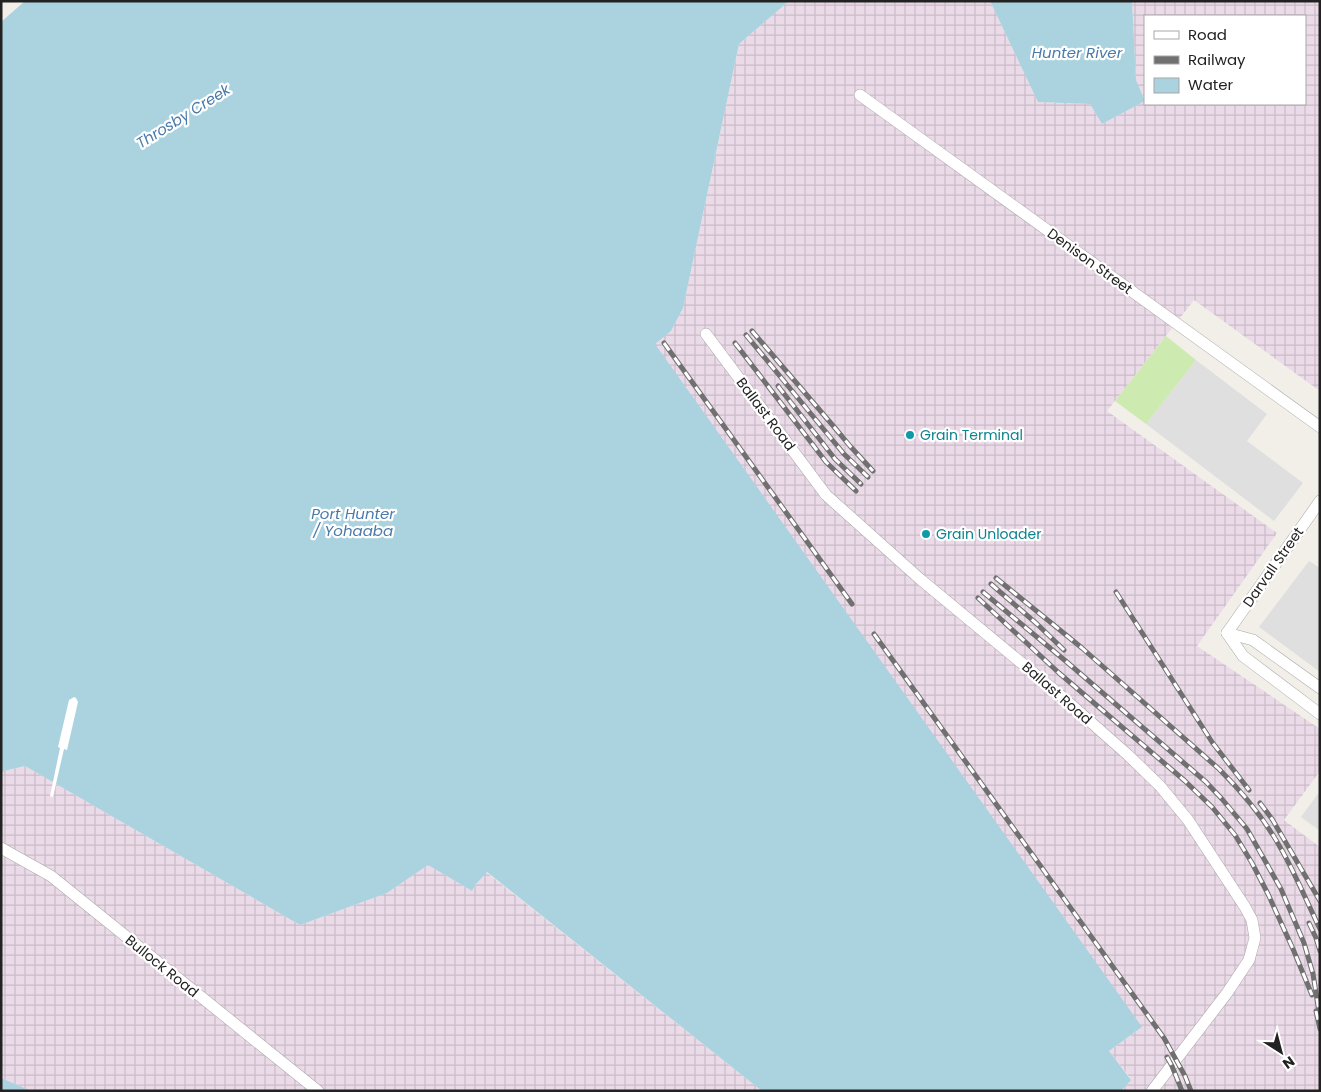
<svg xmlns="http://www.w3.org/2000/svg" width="1321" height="1092" font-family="Poppins,sans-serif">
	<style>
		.residential { fill: #e0dfdf }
		.industrial { fill: url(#industrial-grid) }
		.grass { fill: #cdebb0 }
		.water { fill: #aad3df }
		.pier { fill: #fff }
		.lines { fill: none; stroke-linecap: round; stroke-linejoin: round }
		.minor-casing { stroke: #a9a9a9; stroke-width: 12 }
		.minor { stroke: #fff; stroke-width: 11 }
		.rail-casing { stroke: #707070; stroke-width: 5 }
		.rail { stroke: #fff; stroke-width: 3; stroke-dasharray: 9; stroke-linecap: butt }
		.culture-dot { fill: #0f9aa8; stroke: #fff; stroke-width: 2 }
		.labels { text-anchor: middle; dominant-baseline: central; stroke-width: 4.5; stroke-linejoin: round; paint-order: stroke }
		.street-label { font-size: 14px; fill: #222; stroke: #fff }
		.culture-label { font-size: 14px; fill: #0d838f; stroke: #fff; text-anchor: start }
		.water-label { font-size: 15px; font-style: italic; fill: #4a7aab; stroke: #fff }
	</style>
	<defs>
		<pattern id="industrial-grid" width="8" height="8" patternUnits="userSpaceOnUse" patternTransform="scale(1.25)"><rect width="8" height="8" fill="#ebdbe8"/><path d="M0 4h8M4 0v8" fill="none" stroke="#c9bcc7"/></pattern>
	</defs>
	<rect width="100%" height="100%" fill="#f2efe9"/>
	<!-- residential -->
	<g class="residential">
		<polygon points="1196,360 1267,414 1247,441 1303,483 1274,521 1146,424"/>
		<polygon points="1309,561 1320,568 1320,672 1259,627"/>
		<polygon points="1320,791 1320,831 1301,817"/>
	</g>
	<!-- industrial -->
	<g class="industrial">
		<polygon points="789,1 990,1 1038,102 1090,104 1102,124 1145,101 1145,104 1305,104 1305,16 1145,16 1145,100 1136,81 1132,1 1314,1 1320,5 1320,391 1194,300 1107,411 1277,533 1197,646 1320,729 1320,771 1284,820 1320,847 1320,1091 1121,1091 1131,1079 1109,1051 1141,1028 654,344 671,331 683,308 739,44"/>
		<polygon points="25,766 300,925 387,893 428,865 472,891 476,884 486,872 762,1091 32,1091 1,1078 1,774 4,771"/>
	</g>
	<!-- grass -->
	<polygon class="grass" points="1166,336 1196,360 1146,424 1115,401"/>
	<!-- water -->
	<g class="water">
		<polygon points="25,1 789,1 739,44 683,308 671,331 655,344 1142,1027 1109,1051 1131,1080 1121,1091 762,1091 487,872 476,884 472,891 428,865 387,893 300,925 25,766 4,771 1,774 1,22"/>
		<polygon points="990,1 1132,1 1136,80 1145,101 1102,124 1090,104 1038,102"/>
		<polygon points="1,1078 32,1091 1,1091"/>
	</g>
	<!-- pier -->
	<polygon class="pier" points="74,697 76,698 78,702 67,750 64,749 53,797 50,796 60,748 58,747 69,700"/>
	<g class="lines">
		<!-- minor casing -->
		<g class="minor-casing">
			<g id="minor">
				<polyline points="860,95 1320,427"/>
				<polyline points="706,334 826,495 920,579 1059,694 1128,755 1160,786 1188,820 1245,907 1252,920 1255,938 1249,960 1227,993 1152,1091"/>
				<polyline points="1227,633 1320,501"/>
				<polyline points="1227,633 1243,656 1320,714"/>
				<polyline points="1227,633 1253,640 1320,688"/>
				<polyline points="1,848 51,876 318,1091"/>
			</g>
		</g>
		<!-- minor -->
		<use href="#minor" class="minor"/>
		<!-- rail casing -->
		<g class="rail-casing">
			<g id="rail">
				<polyline points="752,331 835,428 850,446 873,471"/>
				<polyline points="746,335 844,454 868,477"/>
				<polyline points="664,343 852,604"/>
				<polyline points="735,343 826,462 856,491"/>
				<polyline points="778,386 835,459 861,484"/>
				<path d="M996,578L1082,648L1219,769C1242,792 1264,818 1280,847C1295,873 1307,902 1320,929"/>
				<polyline points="991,584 1037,624 1064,650"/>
				<polyline points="983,592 1068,663 1206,782 1222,799 1247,829 1281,889 1304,943 1313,974 1320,1018"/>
				<polyline points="1116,592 1212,742 1249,790"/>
				<polyline points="978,598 1059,673 1185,781 1212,807 1235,835 1252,863 1268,894 1293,949 1312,995"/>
				<polyline points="874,634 1164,1038 1185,1076 1191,1091"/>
				<polyline points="1260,803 1272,819 1320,901"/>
				<polyline points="1309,923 1316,938 1320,951"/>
				<polyline points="1316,1011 1320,1029"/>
				<polyline points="1167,1057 1172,1066 1182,1091"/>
			</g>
		</g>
		<!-- rail -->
		<use href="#rail" class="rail"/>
	</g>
	<!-- markers -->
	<g class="culture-dot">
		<circle cx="910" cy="435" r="5"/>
		<circle cx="926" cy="534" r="5"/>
	</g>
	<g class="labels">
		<!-- street labels -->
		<g class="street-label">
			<text transform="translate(1090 261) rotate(36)">Denison Street</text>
			<text transform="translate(766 414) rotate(53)">Ballast Road</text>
			<text transform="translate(1273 567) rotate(-55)">Darvall Street</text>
			<text transform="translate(1057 693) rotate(41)">Ballast Road</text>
			<text transform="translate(162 966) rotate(39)">Bullock Road</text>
		</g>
		<!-- culture labels -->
		<g class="culture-label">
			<text x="920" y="435">Grain Terminal</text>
			<text x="936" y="534">Grain Unloader</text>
		</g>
		<!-- water labels -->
		<g class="water-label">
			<text x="1077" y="52">Hunter River</text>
			<text transform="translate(183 116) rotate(-32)">Throsby Creek</text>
			<text x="353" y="513">Port Hunter<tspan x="353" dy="17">/ Yohaaba</tspan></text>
		</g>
	</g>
	<!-- border -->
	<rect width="1321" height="1092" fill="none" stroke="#222222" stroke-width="5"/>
	<!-- legend -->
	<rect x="1144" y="15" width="162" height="90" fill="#ffffff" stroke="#a7a7a7"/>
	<rect x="1154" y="31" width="25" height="8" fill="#ffffff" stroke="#a7a7a7"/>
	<text x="1188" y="40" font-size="15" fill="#222222">Road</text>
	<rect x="1154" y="56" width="25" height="8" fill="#707070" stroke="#a7a7a7"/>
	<text x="1188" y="65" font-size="15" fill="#222222">Railway</text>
	<rect x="1154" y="78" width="25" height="15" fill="#aad3df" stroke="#a7a7a7"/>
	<text x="1188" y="90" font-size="15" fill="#222222">Water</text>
	<!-- north arrow -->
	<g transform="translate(1281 1052) rotate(144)" stroke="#ffffff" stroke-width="4" paint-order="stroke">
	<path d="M0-4L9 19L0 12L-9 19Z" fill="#222222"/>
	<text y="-8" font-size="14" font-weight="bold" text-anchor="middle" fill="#222222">N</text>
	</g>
</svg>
